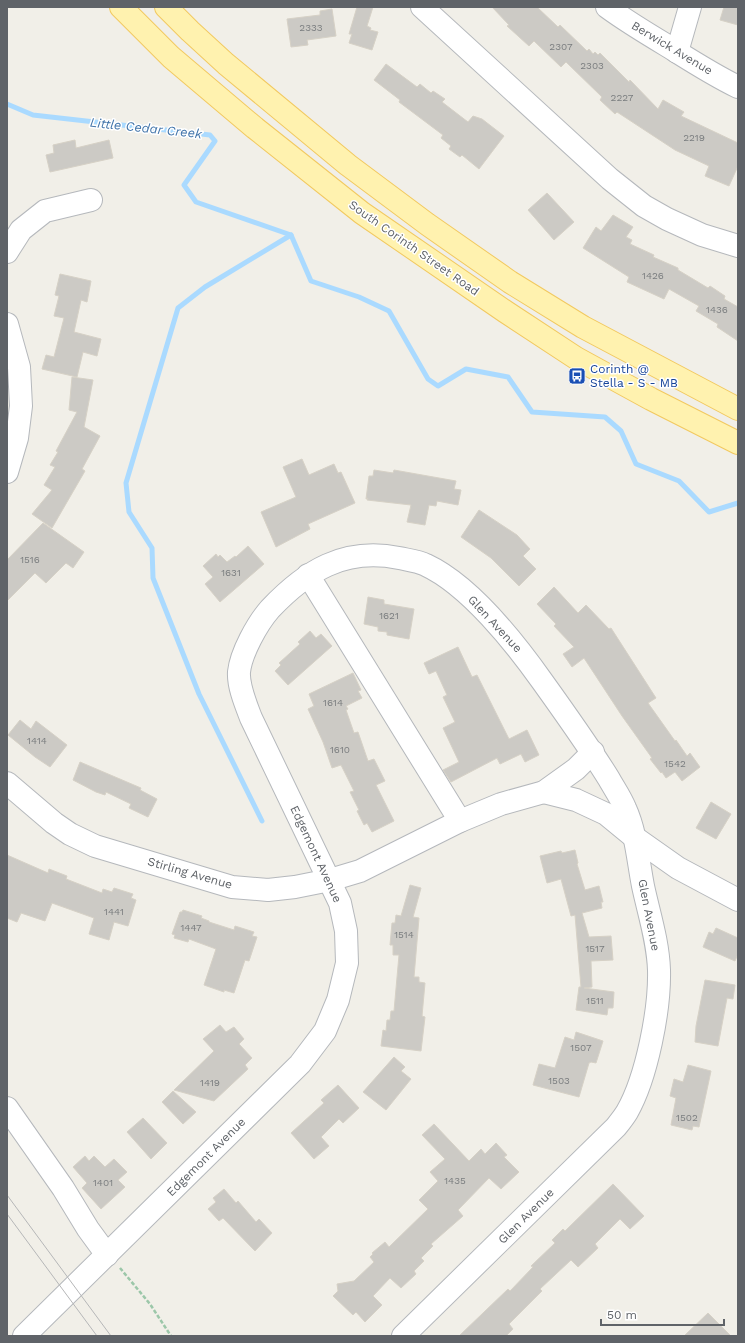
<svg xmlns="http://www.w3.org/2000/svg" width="745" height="1343" font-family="'Work Sans',sans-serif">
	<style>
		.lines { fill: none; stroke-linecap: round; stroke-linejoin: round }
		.stream { stroke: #aadaff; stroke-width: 5 }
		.building { fill: #cccac5; stroke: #d6d1c6 }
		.minor-casing { stroke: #b5b8bc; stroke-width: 24 }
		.major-casing { stroke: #f2c960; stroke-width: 24 }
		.path { stroke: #9cc7a9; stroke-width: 2.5; stroke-dasharray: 4 2; stroke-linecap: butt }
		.minor { stroke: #fff; stroke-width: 22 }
		.major { stroke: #fff2af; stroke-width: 22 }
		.tram { stroke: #b6b7b8; stroke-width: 1 }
		.labels { text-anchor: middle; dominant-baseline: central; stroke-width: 3; stroke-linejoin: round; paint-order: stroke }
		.number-label { font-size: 10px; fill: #7a7d7f }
		.street-label { font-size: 12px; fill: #5f6368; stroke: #fff }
		.transit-label { font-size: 12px; fill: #164399; stroke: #fff; text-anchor: start }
		.water-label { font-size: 13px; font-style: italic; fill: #4174aa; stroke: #fff }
	</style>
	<rect width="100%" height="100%" fill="#f1efe8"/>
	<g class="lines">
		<!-- stream -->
		<g class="stream">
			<polyline points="7,104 33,115 210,135 215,141 184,185 196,202 291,235 311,281 359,297 389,311 428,379 438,386 466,369 508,377 532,412 605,417 621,431 636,464 679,481 709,512 738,503"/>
			<polyline points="262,821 199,694 153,578 152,548 129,512 126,483 178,308 205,287 291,235"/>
		</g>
	</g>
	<!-- building -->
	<g class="building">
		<polygon points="357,7 373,7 367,26 371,28 370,30 378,32 372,50 349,43 352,34 349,34"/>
		<polygon points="492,7 537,7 558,27 560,25 587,51 589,49 593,54 595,52 598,55 600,53 629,82 630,80 658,109 663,100 684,112 681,116 738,143 738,166 729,186 705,176 709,166 675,150 617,112 615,114 600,100 602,97 566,62 561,67 534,41 529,46 507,26 509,25"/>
		<polygon points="724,7 738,7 738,25 720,20"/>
		<polygon points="332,9 336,36 307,40 308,45 291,47 287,19 320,15 320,11"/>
		<polygon points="386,64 417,87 420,84 431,93 433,91 445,99 442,102 468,122 473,116 482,119 504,136 479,169 462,155 460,157 449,149 451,146 441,138 443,135 399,102 400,100 374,80"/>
		<polygon points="75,140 76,148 109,140 113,158 50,172 46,155 54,153 53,145"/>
		<polygon points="547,193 574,222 554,240 528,210"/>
		<polygon points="613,215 633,227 626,237 632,240 630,244 654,255 653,257 678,268 678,270 708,288 710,286 725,296 724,299 738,307 738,341 717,327 718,324 696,311 699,306 669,289 664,299 627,282 629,277 583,248 596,227 601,231"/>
		<polygon points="60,274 91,281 87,302 81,300 74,332 101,339 97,356 83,352 77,377 42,369 46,355 54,357 64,318 54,316 59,296 55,295"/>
		<polygon points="72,377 93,380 84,427 100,436 82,469 85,471 52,528 32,514 52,490 44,485 55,467 50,465 58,452 56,451 77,412 69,410"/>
		<polygon points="302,459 309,475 334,464 338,473 341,472 355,503 308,524 310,529 276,547 261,512 296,497 283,467"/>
		<polygon points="374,470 393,473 394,470 456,481 454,489 461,490 458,505 437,501 436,506 429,505 425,525 407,522 411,505 367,500 368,498 366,499 369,476 373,476"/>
		<polygon points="479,510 517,535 530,549 523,556 536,569 519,586 491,558 461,537"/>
		<polygon points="43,523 84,552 73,568 66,563 46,583 35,573 7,601 7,560"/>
		<polygon points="248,546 264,564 220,602 205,584 213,577 203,566 216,554 218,557 220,555 227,562 235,556 236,557"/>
		<polygon points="554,587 578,613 586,605 609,629 611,628 656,698 648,703 675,741 676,740 687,756 690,753 700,767 682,781 675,772 666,778 662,772 661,773 650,759 652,758 622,716 584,658 572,667 563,654 574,647 554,626 556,624 537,604"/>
		<polygon points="368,597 384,600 384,604 414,609 409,639 387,635 387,632 378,631 378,627 364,624"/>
		<polygon points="310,631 316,638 321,634 332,646 288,685 275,671 281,665 279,663 300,644 298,642"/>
		<polygon points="458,647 472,677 477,675 509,739 527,730 539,755 525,762 521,754 500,764 497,758 451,782 443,770 459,762 443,728 455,722 443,697 447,695 436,671 429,674 424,663"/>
		<polygon points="353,673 361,690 358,691 362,698 346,706 348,709 346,710 354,733 358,732 368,761 374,759 385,781 376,785 394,821 372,832 367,823 364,825 357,811 359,810 350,792 354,791 341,765 332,768 323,742 308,709 314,706 309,694"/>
		<polygon points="20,720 31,729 36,721 67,745 50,767 35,757 8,735"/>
		<polygon points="80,762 141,788 140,790 157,799 148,817 129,808 131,804 106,792 105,795 96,792 73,780"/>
		<polygon points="711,802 731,814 716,839 696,828"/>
		<polygon points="575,850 578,863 577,864 585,890 599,886 603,902 601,902 602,908 582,913 589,937 611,936 613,960 591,961 592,987 584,988 614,992 613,1008 608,1008 607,1015 576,1010 579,987 581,987 575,915 571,916 561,879 547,883 540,856 561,851 562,853"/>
		<polygon points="7,855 48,873 49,869 67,876 66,879 102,893 103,889 112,892 114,888 133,894 131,898 136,900 128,926 114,922 109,940 89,934 94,918 52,903 45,921 21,913 17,922 7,918"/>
		<polygon points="410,885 421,888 413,917 419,918 414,977 419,977 419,982 425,983 422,1016 425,1017 421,1051 381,1046 383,1030 386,1031 387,1020 390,1020 391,1011 394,1011 399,955 393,955 393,945 390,945 392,923 395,923 396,915 401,916"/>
		<polygon points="183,910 202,916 201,918 209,921 209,922 234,930 235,926 254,932 252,936 257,937 249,961 245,960 234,993 224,990 224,992 204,985 216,949 189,939 188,942 174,938 175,935 172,934 180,912 182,912"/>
		<polygon points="716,928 738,938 738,954 735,961 703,947 709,932 713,934"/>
		<polygon points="705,980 735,985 733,999 727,998 718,1046 695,1042 696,1026"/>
		<polygon points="220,1025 226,1032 234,1027 244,1039 239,1044 252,1058 245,1065 248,1069 214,1101 174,1090 214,1051 203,1039"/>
		<polygon points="576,1032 603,1041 596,1063 591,1062 589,1063 579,1097 533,1085 539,1064 555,1068 565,1037 574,1040"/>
		<polygon points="394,1057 405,1067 401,1071 411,1079 386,1110 363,1092"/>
		<polygon points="688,1065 711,1071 699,1127 693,1126 692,1130 671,1125 676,1098 670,1096 674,1079 683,1082"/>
		<polygon points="338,1085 359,1108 343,1123 339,1119 321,1137 329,1146 314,1159 291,1133 324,1103 321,1100"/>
		<polygon points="173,1091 196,1112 183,1124 162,1102"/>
		<polygon points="143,1118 167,1143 151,1159 127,1132"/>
		<polygon points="434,1124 469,1161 481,1149 485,1154 496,1143 507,1155 504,1157 519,1172 501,1189 489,1178 458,1210 463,1216 431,1244 433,1246 421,1258 424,1261 414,1271 416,1274 401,1288 390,1278 373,1296 382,1305 365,1322 356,1312 353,1315 333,1296 338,1291 337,1284 354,1281 374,1262 370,1257 373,1254 372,1253 385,1242 389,1247 428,1209 419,1200 438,1181 430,1172 445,1159 422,1135"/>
		<polygon points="85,1156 89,1161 94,1156 105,1167 114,1159 127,1172 118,1180 125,1187 101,1209 82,1188 87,1183 73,1167"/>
		<polygon points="613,1184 644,1216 630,1229 620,1219 595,1244 598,1248 578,1267 571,1260 540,1289 542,1291 509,1324 513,1329 506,1336 459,1336 508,1289 510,1291 533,1267 531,1266 555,1243 552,1240 563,1229 565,1231"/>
		<polygon points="224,1189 236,1203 238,1201 256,1222 259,1219 272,1233 255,1251 223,1218 219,1221 208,1209 216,1202 213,1198"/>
		<polygon points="708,1313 731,1336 684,1336"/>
	</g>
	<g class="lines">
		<!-- minor casing -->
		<g class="minor-casing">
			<g id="minor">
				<polyline points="422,7 610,179 644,206 667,219 702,235 738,246"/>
				<path d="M607,7C626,21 646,33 666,45C690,60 713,75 738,87"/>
				<polyline points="677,52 690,7"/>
				<polyline points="7,252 21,230 45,211 91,200"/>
				<polyline points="7,324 19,367 21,406 17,438 7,472"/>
				<polyline points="308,575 460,821"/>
				<polyline points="7,783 54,823 70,834 95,846 232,887 268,890 295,887 330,880 360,871 460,821 501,804 544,792 576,769 593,752"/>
				<polyline points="544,792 576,800 606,814 634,837 678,868 738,900"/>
				<polyline points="7,1108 63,1188 88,1229 107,1255"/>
				<path d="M24,1336L300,1064L325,1031L338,1000L347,963L346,931L340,903L251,718C246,705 238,686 239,672C241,653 257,624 270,609C306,571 344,547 399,558C408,560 418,561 426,565C469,585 515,643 542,681C565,713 588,745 609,779C614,788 621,798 625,808C636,832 638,860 643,886C649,914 658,941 659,970C660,1009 647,1077 627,1112C624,1117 620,1122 616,1127L403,1336"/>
			</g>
		</g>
		<!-- major casing -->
		<g class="major-casing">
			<g id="major">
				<polyline points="121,7 171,57 255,128 362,213 506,312 576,358 651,399 738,443"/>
				<polyline points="166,7 190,31 226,64 348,165 427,224 510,282 583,327 738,409"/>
			</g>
		</g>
		<!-- path -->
		<polyline class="path" points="120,1268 150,1304 171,1336"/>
		<!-- minor -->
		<use href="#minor" class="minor"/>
		<!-- major -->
		<use href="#major" class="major"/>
		<!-- tram -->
		<g class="tram">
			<polyline points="7,1195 111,1336"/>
			<polyline points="7,1214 97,1336"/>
		</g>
	</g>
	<!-- icons -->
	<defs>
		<g id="bus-square" transform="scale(0.9)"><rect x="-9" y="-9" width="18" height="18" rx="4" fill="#1a4fb4" stroke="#fff"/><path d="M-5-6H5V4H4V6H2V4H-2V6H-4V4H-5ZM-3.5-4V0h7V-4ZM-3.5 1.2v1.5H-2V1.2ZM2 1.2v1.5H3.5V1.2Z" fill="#fff"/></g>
	</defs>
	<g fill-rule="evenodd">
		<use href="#bus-square" x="577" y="376"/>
	</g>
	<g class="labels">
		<!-- number labels -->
		<g class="number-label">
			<text x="311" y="27">2333</text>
			<text x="561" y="46">2307</text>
			<text x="592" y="65">2303</text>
			<text x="622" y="97">2227</text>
			<text x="694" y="137">2219</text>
			<text x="653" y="275">1426</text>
			<text x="717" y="309">1436</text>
			<text x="30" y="559">1516</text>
			<text x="231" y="572">1631</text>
			<text x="389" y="615">1621</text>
			<text x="333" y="702">1614</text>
			<text x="37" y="740">1414</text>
			<text x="340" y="749">1610</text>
			<text x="675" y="763">1542</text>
			<text x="114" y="911">1441</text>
			<text x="191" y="927">1447</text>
			<text x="404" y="934">1514</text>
			<text x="595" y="948">1517</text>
			<text x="595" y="1000">1511</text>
			<text x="581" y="1047">1507</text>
			<text x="559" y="1080">1503</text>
			<text x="210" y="1082">1419</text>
			<text x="687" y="1117">1502</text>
			<text x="455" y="1180">1435</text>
			<text x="103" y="1182">1401</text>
		</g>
		<!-- street labels -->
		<g class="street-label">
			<text transform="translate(672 48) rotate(31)">Berwick Avenue</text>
			<text transform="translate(414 248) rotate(35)">South Corinth Street Road</text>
			<text transform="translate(495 624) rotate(47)">Glen Avenue</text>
			<text transform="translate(316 854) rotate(65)">Edgemont Avenue</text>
			<text transform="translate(190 873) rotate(16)">Stirling Avenue</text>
			<text transform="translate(649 915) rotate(79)">Glen Avenue</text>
			<text transform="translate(206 1157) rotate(-45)">Edgemont Avenue</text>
			<text transform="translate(526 1216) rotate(-45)">Glen Avenue</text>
		</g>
		<!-- transit labels -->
		<g class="transit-label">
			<text x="590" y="369">Corinth @<tspan x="590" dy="14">Stella - S - MB</tspan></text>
		</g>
		<!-- water labels -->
		<g class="water-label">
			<text transform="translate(146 128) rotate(6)">Little Cedar Creek</text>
		</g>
	</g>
	<!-- border -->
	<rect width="745" height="1343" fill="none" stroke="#5f6368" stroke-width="16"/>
	<!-- scale -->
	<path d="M601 1319v6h123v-6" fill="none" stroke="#5f6368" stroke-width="2"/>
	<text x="607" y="1319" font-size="12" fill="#5f6368" stroke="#ffffff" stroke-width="3" paint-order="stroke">50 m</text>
</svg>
